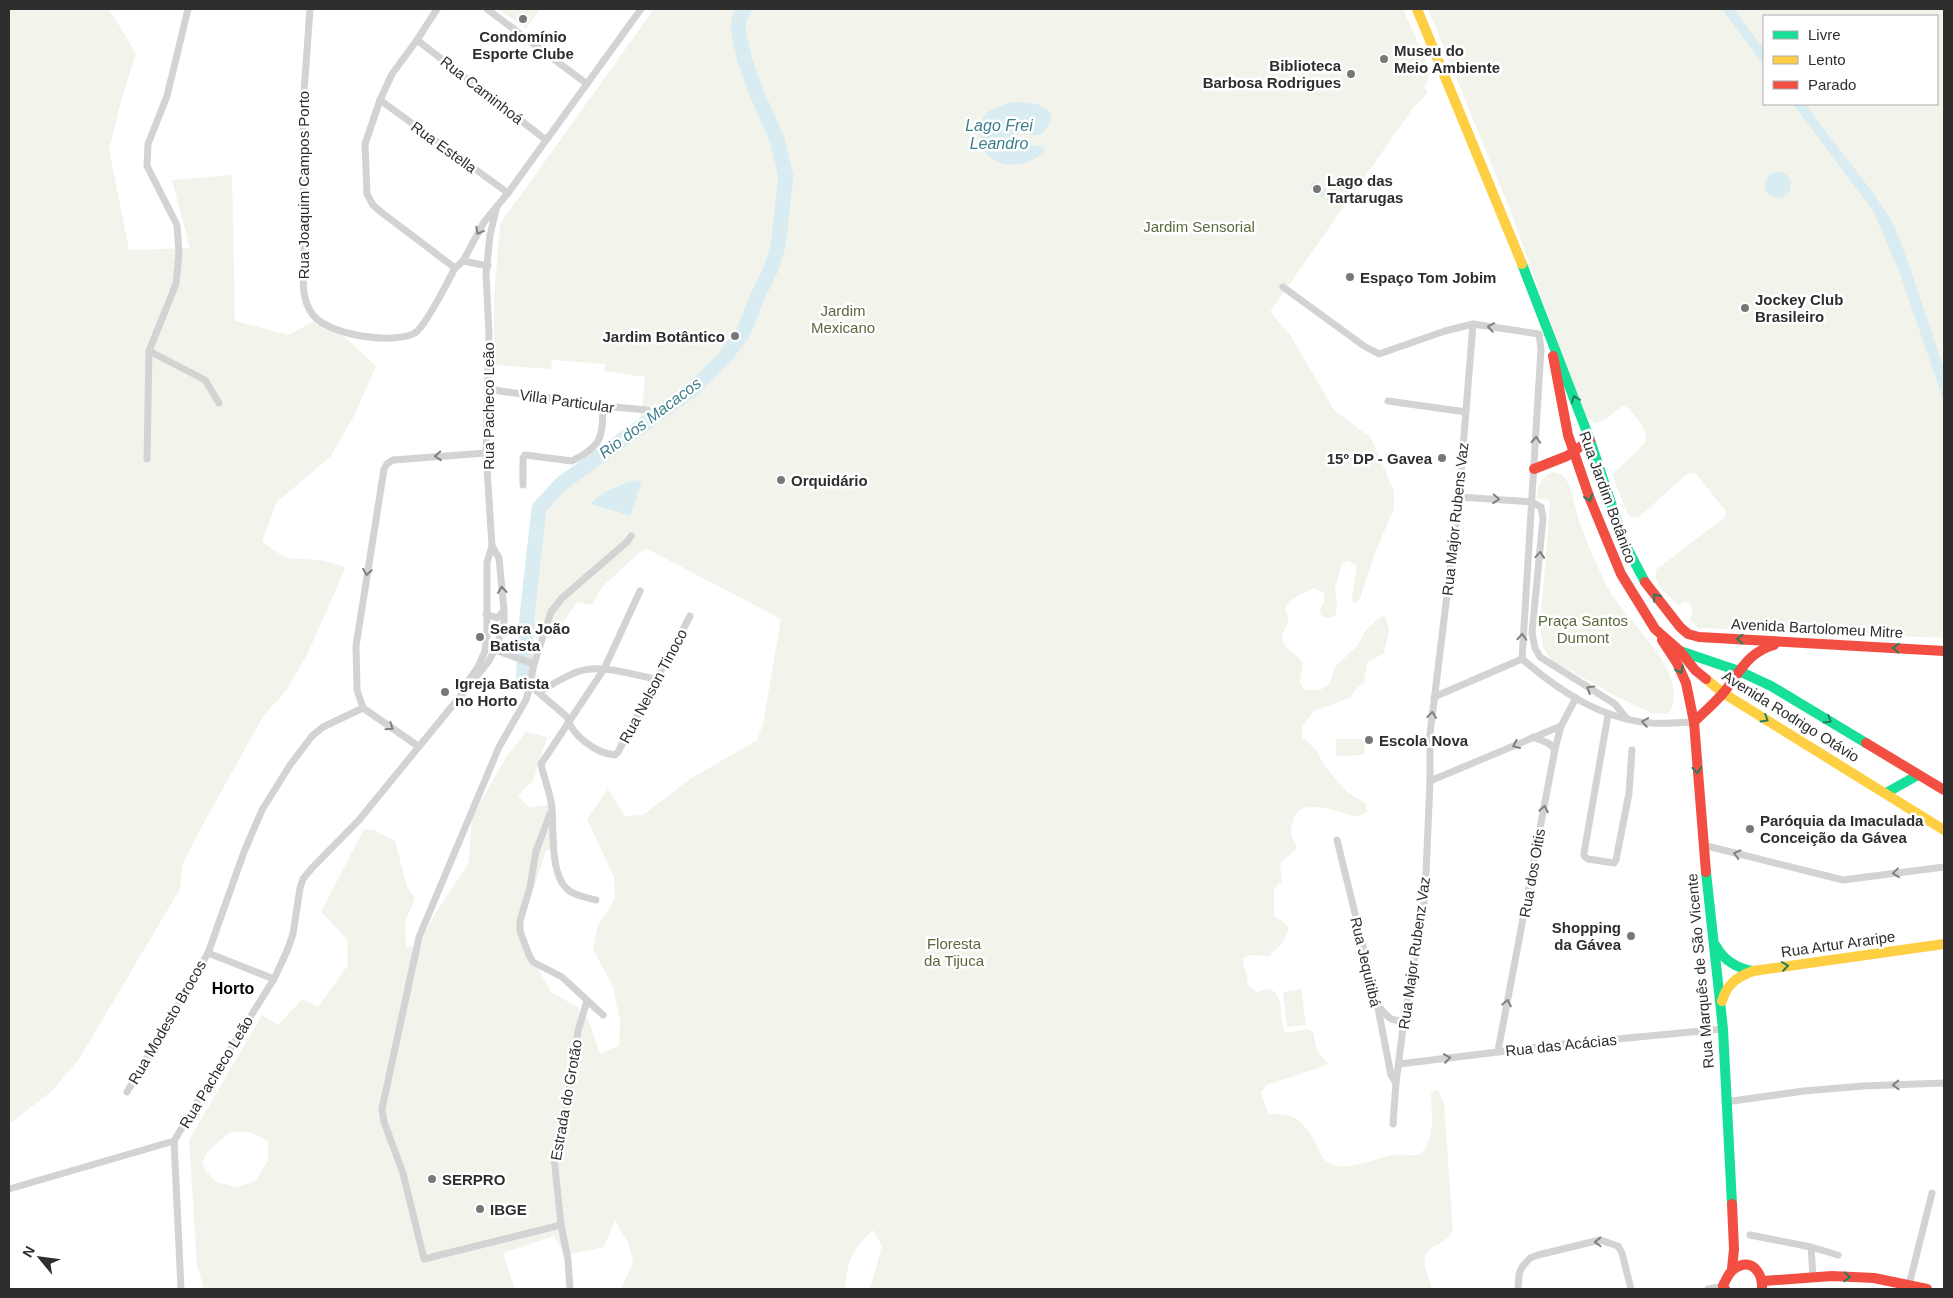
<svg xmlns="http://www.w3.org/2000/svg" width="1953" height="1298" font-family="Arial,sans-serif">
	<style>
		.green { fill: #f2f4ec; fill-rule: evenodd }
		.water { fill: #d8ecf1 }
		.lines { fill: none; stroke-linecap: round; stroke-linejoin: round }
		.river { stroke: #d8ecf1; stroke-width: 15 }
		.street { stroke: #d3d3d3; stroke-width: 7 }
		.fast { stroke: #16e098; stroke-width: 10 }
		.slow { stroke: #ffcf43; stroke-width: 10 }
		.jam { stroke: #f24e42; stroke-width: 10 }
		.oneway { stroke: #808080 }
		.oneway2 { stroke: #237e5e }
		.poi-dot { fill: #777; stroke: #fff; stroke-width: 2 }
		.labels { text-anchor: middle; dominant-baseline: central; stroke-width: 5; stroke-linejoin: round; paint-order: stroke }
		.poi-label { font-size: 15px; font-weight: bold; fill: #2e2e2e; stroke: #fff; text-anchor: start }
		.street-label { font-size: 15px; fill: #2e2e2e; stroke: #fff }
		.park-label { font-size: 15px; fill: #5a693c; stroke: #fff }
		.water-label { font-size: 16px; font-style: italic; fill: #3d7f8e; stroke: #fff }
		.neighbourhood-label { font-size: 16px; font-weight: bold; fill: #000; stroke: #fff }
	</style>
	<rect width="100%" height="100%" fill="#fff"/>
	<!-- green -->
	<g class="green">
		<polygon points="9,9 109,9 136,53 120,105 109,150 129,250 190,248 172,180 232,175 235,321 288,335 316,320 336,329 376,366 355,414 331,456 276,503 262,542 286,558 320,560 346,567 307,655 286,691 264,715 196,837 182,866 180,889 79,1059 52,1091 9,1124"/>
		<polygon points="498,9 540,9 526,29"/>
		<path d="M654,9H1403L1431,72L1426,84L1424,86L1428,93L1413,108L1270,312L1291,336L1334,410L1371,438L1394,491V509L1374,555L1360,599L1353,604L1352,596L1357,566L1348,561L1342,563L1335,589L1337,607L1335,616L1326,618L1321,615L1319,610L1324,603V593L1314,588C1302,594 1291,597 1285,609L1289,618L1282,637L1285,646L1303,662L1300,683L1304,690H1320L1330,683L1335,667L1358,645L1365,631L1380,617L1385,615L1389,630L1384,653L1367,663L1364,683L1357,688L1350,698L1314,711L1302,727V737L1316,750L1326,768L1347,792L1365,803L1367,812L1356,817C1338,812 1298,795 1293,821C1292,825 1290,830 1291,833C1291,838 1296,843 1297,848L1280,864L1282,881L1274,889V916L1286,924L1289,928C1285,941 1279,948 1269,956L1249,955L1243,959C1243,965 1244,967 1246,972C1249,983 1244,985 1257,992L1266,989L1274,991C1286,1006 1277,1018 1286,1033L1307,1029L1313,1032L1317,1051L1328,1063L1324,1066L1267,1085L1261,1092L1269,1115C1296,1110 1307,1126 1318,1148C1321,1154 1323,1160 1329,1163C1348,1174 1379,1155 1400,1154C1408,1154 1415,1158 1422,1152C1436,1139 1431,1109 1431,1092L1438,1090L1444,1103L1453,1231C1445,1246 1428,1244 1425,1258C1423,1266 1430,1281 1432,1289H870L882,1246L873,1230C851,1251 848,1260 845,1289H621L633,1262L628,1242L615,1221L604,1247L565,1255L554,1236L503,1253L515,1289H204L197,1265L189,1140L262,1015L278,1025L302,999L318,1007L348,965L347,939L321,912L364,829L374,830L395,841L407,887L415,898L405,923L406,947L418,946L435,914L469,862L472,817L507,756L526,732L547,737L533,781L518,795L529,808L550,804L558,846L546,851L521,926L528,951L551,992L577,1007L589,1022L600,1054L619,1046L620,1020L613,987L593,949L598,925L615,899L614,877L587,819L608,789L625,816L643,815L690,779L757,740L763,724L781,619L647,549L640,552L602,587L592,604L590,605L577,602L552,639L528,635L533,572L541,507L639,433L645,377L604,371L605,364L552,360L551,369L494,365V297L500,224ZM230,1132H249L268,1141V1161L255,1181L238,1187L216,1182L205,1170L202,1162L209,1150Z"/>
		<path d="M1428,9H1944V638L1698,628L1689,619C1694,611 1694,606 1685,601L1678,605C1669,596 1650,583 1657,569L1724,518L1726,514L1725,510L1697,475L1692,473L1687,474L1639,517L1633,518L1628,515L1613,477V474L1644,444C1651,430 1636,418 1628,408L1624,406C1613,410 1606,423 1595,423L1584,414L1510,210ZM1764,16H1937V104H1764Z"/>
		<path d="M1552,472C1558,473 1564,474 1567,481C1572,491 1574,503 1577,514C1585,539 1596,564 1608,588C1624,620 1695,675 1668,714L1651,713L1618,697L1551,660L1543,647L1540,628L1550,504L1548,500L1537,499C1536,487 1541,477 1552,472Z"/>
		<polygon points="1336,739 1365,739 1364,755 1336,756"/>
		<polygon points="1301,989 1306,1025 1287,1027 1283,992"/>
	</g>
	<!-- water -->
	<g class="water">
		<polygon points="1722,9 1734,9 1764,49 1764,66"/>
		<path d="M1012,102C1026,102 1043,102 1052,115L1050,123L1041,135H1031L1024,130L1018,133L1017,138C1025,145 1033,145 1042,147L1045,150C1023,175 977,168 980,130C981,124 983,116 987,113C994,107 1004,105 1012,102Z"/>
		<polygon points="1793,104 1805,104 1873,193 1893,223 1907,259 1944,369 1944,402 1899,271 1873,211"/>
		<circle cx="1778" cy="185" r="13"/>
		<polygon points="1314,181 1326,190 1322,197 1309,188"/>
		<path d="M638,480L641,482V484L631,514L628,515L591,504C597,494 626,481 638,480Z"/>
	</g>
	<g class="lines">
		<!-- river -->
		<polyline class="river" points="523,682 527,616 539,508 561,484 693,389 725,357 744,331 757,297 771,269 778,246 786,177 777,139 757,94 745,61 738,30 739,20 744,9"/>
		<!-- street -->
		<g class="street">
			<path d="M310,9L303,106L304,263C303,281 301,299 313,315C329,335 393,345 415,333C426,326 448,281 455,268L463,261L484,222L508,193L641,9"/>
			<polyline points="437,9 417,40 392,74 380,100 365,144 367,194 373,205 381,212 455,268"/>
			<polyline points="487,9 587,84"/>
			<polyline points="417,40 546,140"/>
			<polyline points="380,100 508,193"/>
			<polyline points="463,261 488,266"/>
			<polyline points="1283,287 1364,346 1379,354 1445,331 1473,324"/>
			<polyline points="149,351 205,380 219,403"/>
			<polyline points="487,389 603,406 647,410"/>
			<polyline points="1388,401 1466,412"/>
			<polyline points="147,459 149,351 176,284 179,253 177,225 147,166 148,144 167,96 188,9"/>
			<path d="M523,485V458L525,455L572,461C603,445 602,438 603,406"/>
			<polyline points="1459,497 1532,502 1541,507 1543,518 1532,633 1535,648 1540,657 1615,704 1627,719"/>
			<path d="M631,536L628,541L562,598L551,612L534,664L530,685L567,717C571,735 597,754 615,755L618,752L690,616"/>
			<polyline points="486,614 497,618 504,611"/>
			<polyline points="495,650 534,664"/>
			<polyline points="468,681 478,667 485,651 487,636 487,562 492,546 486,453 489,334 486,274 490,235 497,206"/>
			<polyline points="530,685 526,700 499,747 419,937 382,1109 384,1122 403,1173 424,1259 561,1225"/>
			<path d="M539,692C552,685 566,675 580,671C603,664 633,675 656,679"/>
			<polyline points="1434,697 1522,659"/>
			<polyline points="363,708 357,690 356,646 384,469 387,464 393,460 486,453"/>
			<polyline points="363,708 418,746"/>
			<polyline points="1608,715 1584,853 1584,856 1588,859 1614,863 1616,860 1629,793 1632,750"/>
			<polyline points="1533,737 1548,743 1555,749"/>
			<polyline points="1430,781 1561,726"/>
			<polyline points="550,814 536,851 530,887 520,921 520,931 529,955 533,962 562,977 603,1015"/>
			<polyline points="1337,840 1377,1003 1391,1075 1396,1083"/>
			<polyline points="1703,845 1843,880 1944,867"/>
			<path d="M596,900C588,898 578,896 571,892C549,879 554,830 552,809C551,794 544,779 541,764L604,669L640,591"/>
			<polyline points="208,953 274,979"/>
			<path d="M1377,1004C1385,1014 1390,1023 1404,1020"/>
			<polyline points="1498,1051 1555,749 1561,726 1576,698"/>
			<polyline points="1399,1064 1564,1044 1723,1029"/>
			<polyline points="127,1092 208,953 244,852 262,810 290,765 312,736 323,727 363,708"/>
			<polyline points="1725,1102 1804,1091 1863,1086 1944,1083"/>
			<path d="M1393,1124L1396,1083L1404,1020L1425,897L1430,781V734L1459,497L1473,324L1539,334L1541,349L1522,659C1559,691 1601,719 1651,723C1665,724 1680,722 1694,722"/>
			<polyline points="9,1189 174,1141"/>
			<polyline points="1750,1235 1811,1247 1813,1277"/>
			<polyline points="1811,1247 1838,1255"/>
			<polyline points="1909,1285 1932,1193"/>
			<polyline points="181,1289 174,1141 202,1094 274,979 287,951 293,934 300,888 303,879 312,868 359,820 489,661 497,645 504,622 504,611 499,558 492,546"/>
			<polyline points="570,1289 568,1260 561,1225 554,1157 567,1103 578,1031 587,1001"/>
			<polyline points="1518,1289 1519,1274 1522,1267 1530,1258 1538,1255 1600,1240 1618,1246 1622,1253 1631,1289"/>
			<polyline points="1708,1289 1723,1286"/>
		</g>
		<!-- fast -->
		<g class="fast">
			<polyline points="1522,264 1590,440 1624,542 1645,582"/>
			<polyline points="1680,651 1739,671 1771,686 1866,743"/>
			<polyline points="1886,793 1918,775"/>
			<polyline points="1706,872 1723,1029 1732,1204"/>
			<path d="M1716,946C1724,961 1736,968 1753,971"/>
		</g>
		<!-- slow -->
		<g class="slow">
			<polyline points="1417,9 1522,264"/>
			<polyline points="1706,679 1723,693 1944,830"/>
			<path d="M1722,1001C1727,984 1737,977 1753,971L1944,944"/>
		</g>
		<!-- jam -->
		<g class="jam">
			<polyline points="1553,356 1568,435 1590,499 1621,574 1655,629 1680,651 1695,670 1706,679"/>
			<polyline points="1534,469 1567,456 1590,440"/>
			<polyline points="1645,582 1680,627 1688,634 1699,637 1944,651"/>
			<polyline points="1662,640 1677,663 1686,683 1694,722 1706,872"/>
			<path d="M1694,722C1704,712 1715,703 1724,692C1740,672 1748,652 1774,645"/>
			<polyline points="1866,743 1944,790"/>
			<polyline points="1732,1204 1734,1249 1732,1269"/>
			<polyline points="1763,1281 1832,1276 1874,1278 1927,1289"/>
			<path d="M1725,1289L1723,1286C1726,1280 1728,1273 1734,1269C1751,1256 1763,1273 1762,1289"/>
		</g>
	</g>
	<!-- one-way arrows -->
	<defs><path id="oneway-chevron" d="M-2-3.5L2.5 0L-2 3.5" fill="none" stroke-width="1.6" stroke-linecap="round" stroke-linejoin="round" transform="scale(1.25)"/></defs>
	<g class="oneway">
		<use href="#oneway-chevron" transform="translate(479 231) rotate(119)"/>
		<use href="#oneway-chevron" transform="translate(1491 327) rotate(-171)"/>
		<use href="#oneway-chevron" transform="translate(1536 440) rotate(-87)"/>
		<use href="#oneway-chevron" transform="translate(438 456) rotate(176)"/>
		<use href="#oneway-chevron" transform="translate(1496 499) rotate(4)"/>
		<use href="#oneway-chevron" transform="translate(1540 555) rotate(-85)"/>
		<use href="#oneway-chevron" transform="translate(367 572) rotate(99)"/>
		<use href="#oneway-chevron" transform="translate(502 590) rotate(-96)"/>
		<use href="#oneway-chevron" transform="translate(1522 637) rotate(-87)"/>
		<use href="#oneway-chevron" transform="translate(1590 689) rotate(-148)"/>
		<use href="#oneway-chevron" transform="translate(1432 715) rotate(-83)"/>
		<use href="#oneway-chevron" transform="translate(1645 722) rotate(-171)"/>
		<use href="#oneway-chevron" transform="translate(390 727) rotate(34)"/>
		<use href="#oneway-chevron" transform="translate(1516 745) rotate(157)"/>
		<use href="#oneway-chevron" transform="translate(1544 809) rotate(-80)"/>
		<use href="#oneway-chevron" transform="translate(1737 854) rotate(-166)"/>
		<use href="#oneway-chevron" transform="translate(1896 873) rotate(173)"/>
		<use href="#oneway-chevron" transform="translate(1507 1003) rotate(-79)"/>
		<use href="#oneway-chevron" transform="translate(1447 1058) rotate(-8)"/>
		<use href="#oneway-chevron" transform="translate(1896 1085) rotate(178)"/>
		<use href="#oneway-chevron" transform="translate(1598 1242) rotate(178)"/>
	</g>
	<g class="oneway2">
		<use href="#oneway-chevron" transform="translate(1575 399) rotate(-111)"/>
		<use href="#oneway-chevron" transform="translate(1589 498) rotate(70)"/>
		<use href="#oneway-chevron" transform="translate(1656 597) rotate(-129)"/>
		<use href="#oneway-chevron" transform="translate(1740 639) rotate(-177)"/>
		<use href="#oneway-chevron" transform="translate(1896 648) rotate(-177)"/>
		<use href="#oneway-chevron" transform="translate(1680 670) rotate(64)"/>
		<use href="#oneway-chevron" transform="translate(1765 719) rotate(31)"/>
		<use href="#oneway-chevron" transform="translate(1828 720) rotate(32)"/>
		<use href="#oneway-chevron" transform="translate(1697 770) rotate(86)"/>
		<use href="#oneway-chevron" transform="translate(1785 966) rotate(-8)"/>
		<use href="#oneway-chevron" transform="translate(1847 1277) rotate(3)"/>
	</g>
	<!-- markers -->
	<g class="poi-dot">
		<circle cx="523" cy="19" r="5"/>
		<circle cx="1384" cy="59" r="5"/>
		<circle cx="1351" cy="74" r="5"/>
		<circle cx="1317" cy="189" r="5"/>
		<circle cx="1350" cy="277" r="5"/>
		<circle cx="1745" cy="308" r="5"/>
		<circle cx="735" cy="336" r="5"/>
		<circle cx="1442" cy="458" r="5"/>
		<circle cx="781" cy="480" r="5"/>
		<circle cx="480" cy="637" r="5"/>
		<circle cx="445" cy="692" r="5"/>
		<circle cx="1369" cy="740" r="5"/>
		<circle cx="1750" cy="829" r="5"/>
		<circle cx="1631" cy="936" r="5"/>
		<circle cx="432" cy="1179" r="5"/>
		<circle cx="480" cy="1209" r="5"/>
	</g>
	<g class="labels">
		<!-- poi labels -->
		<g class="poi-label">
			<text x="523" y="36" text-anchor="middle">Condomínio<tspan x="523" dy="17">Esporte Clube</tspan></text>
			<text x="1394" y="50">Museu do<tspan x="1394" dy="17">Meio Ambiente</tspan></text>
			<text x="1341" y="65" text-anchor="end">Biblioteca<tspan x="1341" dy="17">Barbosa Rodrigues</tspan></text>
			<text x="1327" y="180">Lago das<tspan x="1327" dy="17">Tartarugas</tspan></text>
			<text x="1360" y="277">Espaço Tom Jobim</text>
			<text x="1755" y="299">Jockey Club<tspan x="1755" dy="17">Brasileiro</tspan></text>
			<text x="725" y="336" text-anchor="end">Jardim Botântico</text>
			<text x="1432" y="458" text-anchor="end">15º DP - Gavea</text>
			<text x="791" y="480">Orquidário</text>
			<text x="490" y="628">Seara João<tspan x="490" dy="17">Batista</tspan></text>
			<text x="455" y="683">Igreja Batista<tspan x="455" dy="17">no Horto</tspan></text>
			<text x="1379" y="740">Escola Nova</text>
			<text x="1760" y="820">Paróquia da Imaculada<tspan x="1760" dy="17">Conceição da Gávea</tspan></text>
			<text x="1621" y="927" text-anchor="end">Shopping<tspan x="1621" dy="17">da Gávea</tspan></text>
			<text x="442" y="1179">SERPRO</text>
			<text x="490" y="1209">IBGE</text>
		</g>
		<!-- street labels -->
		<g class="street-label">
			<text transform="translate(482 90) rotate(38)">Rua Caminhoá</text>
			<text transform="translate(444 147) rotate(36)">Rua Estella</text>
			<text transform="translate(303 185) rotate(-90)">Rua Joaquim Campos Porto</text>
			<text transform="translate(567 401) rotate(8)">Villa Particular</text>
			<text transform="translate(488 406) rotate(-90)">Rua Pacheco Leão</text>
			<text transform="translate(1608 497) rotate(70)">Rua Jardim Botânico</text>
			<text transform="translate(1455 519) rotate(-84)">Rua Major Rubens Vaz</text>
			<text transform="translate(1817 628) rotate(3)">Avenida Bartolomeu Mitre</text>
			<text transform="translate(653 686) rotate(-62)">Rua Nelson Tinoco</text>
			<text transform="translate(1791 716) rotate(32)">Avenida Rodrigo Otávio</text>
			<text transform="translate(1532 873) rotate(-80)">Rua dos Oitis</text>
			<text transform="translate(1838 944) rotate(-8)">Rua Artur Araripe</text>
			<text transform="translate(1414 953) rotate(-82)">Rua Major Rubenz Vaz</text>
			<text transform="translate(1366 962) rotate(77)">Rua Jequitibá</text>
			<text transform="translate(1700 971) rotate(-95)">Rua Marquês de São Vicente</text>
			<text transform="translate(167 1022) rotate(-60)">Rua Modesto Brocos</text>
			<text transform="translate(1561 1045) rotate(-6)">Rua das Acácias</text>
			<text transform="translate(216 1072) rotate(-59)">Rua Pacheco Leão</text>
			<text transform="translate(566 1100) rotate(-80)">Estrada do Grotão</text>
		</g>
		<!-- park labels -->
		<g class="park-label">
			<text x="1199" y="226">Jardim Sensorial</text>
			<text x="843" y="310">Jardim<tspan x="843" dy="17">Mexicano</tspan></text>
			<text x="1583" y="620">Praça Santos<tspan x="1583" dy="17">Dumont</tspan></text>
			<text x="954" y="943">Floresta<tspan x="954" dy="17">da Tijuca</tspan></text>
		</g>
		<!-- water labels -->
		<g class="water-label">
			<text x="999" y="125">Lago Frei<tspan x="999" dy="18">Leandro</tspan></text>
			<text transform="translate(650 418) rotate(-37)">Rio dos Macacos</text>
		</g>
		<!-- neighbourhood labels -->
		<g class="neighbourhood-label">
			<text x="233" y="988">Horto</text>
		</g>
	</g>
	<!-- border -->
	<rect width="1953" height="1298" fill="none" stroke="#2e2e2e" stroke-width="20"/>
	<!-- legend -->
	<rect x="1763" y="15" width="175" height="90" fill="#ffffff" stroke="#ababab"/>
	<rect x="1773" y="31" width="25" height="8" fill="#16e098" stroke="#ababab"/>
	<text x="1808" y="40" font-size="15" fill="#2e2e2e">Livre</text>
	<rect x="1773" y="56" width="25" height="8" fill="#ffcf43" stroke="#ababab"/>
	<text x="1808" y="65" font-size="15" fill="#2e2e2e">Lento</text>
	<rect x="1773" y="81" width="25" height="8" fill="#f24e42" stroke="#ababab"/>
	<text x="1808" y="90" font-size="15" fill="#2e2e2e">Parado</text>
	<!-- north arrow -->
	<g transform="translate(40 1258) rotate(299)" stroke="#ffffff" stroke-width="4" paint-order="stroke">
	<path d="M0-4L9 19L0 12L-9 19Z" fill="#2e2e2e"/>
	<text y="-8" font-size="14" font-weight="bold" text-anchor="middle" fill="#2e2e2e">N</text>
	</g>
</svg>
